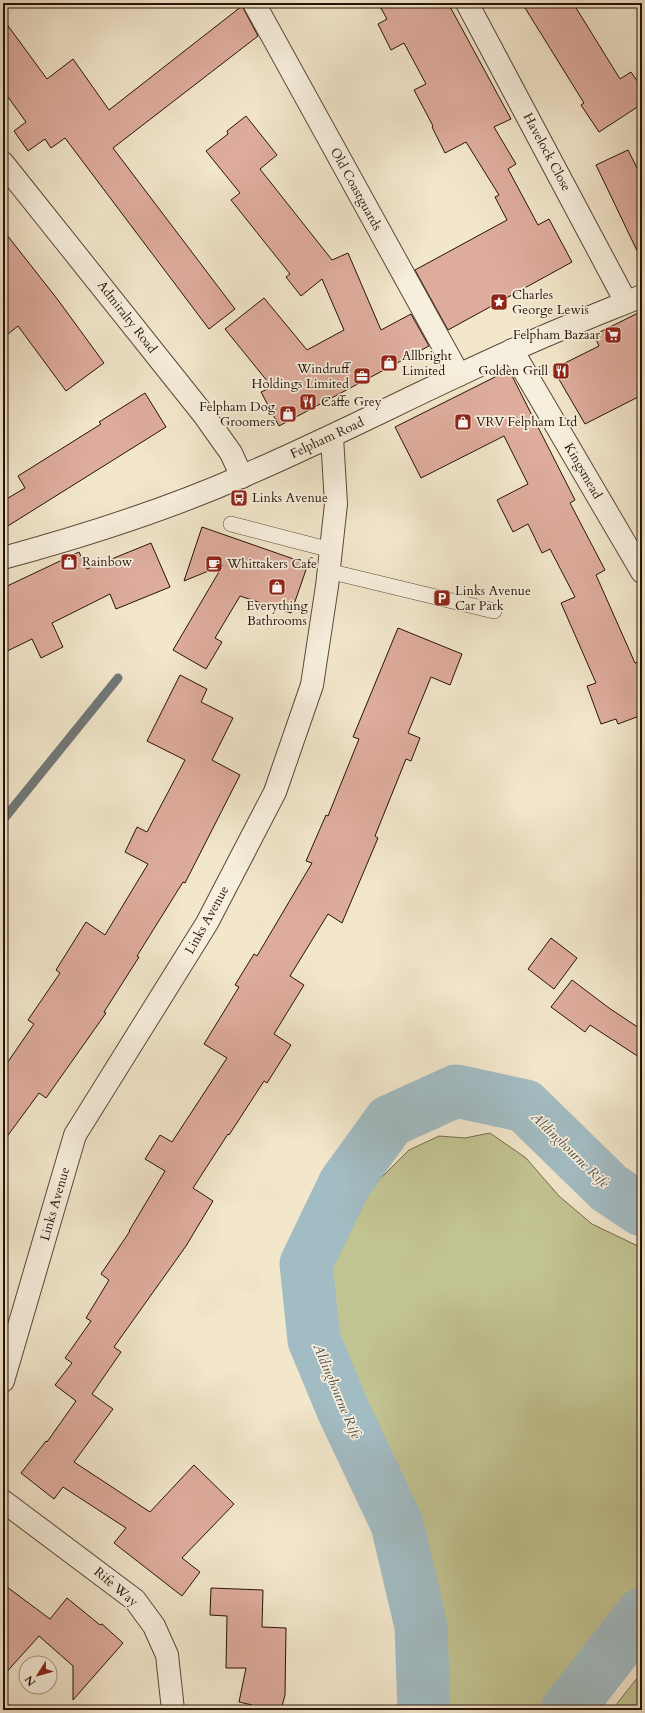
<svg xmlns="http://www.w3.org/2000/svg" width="645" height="1713" font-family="Cardo,serif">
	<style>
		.green { fill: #c2c392; stroke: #746a4d }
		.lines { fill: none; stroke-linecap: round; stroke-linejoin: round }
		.stream { stroke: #707878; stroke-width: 9 }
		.river { stroke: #a2bcc3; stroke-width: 53 }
		.building { fill: #deac9d; stroke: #261208 }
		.service-casing { stroke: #594739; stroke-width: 16 }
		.minor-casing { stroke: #594739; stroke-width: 24 }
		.tertiary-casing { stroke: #594739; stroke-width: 24 }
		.service { stroke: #f7efdd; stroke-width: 15 }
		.minor { stroke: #f7efdd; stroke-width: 22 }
		.tertiary { stroke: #f7efdd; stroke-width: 22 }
		.labels { text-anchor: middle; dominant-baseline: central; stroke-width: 3.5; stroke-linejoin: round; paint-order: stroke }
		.street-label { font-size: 13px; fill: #261208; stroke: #f7efdd }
		.poi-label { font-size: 13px; fill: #261208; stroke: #f7efdd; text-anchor: start }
		.water-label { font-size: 14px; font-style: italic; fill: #514e49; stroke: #f7efdd }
	</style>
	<rect width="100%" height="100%" fill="#f2e6cb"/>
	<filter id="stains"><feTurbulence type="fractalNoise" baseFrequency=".005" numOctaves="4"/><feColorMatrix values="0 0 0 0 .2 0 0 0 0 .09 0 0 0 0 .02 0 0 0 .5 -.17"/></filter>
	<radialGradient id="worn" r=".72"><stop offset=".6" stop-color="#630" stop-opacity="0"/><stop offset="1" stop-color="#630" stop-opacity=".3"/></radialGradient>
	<!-- green -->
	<g class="green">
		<polygon points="490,1133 526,1158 559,1196 592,1224 642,1248 642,1584 573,1674 542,1710 446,1710 445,1657 434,1578 397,1475 354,1389 333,1332 326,1252 359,1205 380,1179 409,1150 439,1136 465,1138"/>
		<polygon points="642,1672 642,1710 612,1710"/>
	</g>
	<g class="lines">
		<!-- stream -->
		<polyline class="stream" points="3,820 118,678"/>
		<!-- river -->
		<g class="river">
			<polyline points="424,1710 421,1626 397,1524 344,1412 314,1340 306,1264 345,1183 390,1121 456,1091 525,1106 609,1188 642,1210"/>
			<polyline points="567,1710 642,1614"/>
		</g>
	</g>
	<!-- building -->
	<g class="building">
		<polygon points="378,3 448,3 511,119 494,127 516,164 508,169 538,225 549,219 572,262 448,330 415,270 507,220 495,197 499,195 466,142 445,153 432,127 433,126 414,90 426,84 404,43 391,50 378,24 387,19"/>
		<polygon points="522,3 573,3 620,79 631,72 642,88 642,104 599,132 581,105 584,103"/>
		<polygon points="242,6 258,36 113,148 235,309 209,329 65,138 51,148 45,139 28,151 14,131 26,122 3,90 3,19 47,79 73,59 109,110"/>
		<polygon points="246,116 277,155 260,169 332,260 348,253 381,330 411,314 429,346 279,426 261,392 272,387 225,329 264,298 307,350 344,330 322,279 301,296 286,277 290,274 231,200 240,193 206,151 228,134 227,131"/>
		<polygon points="628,150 642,178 642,261 596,165"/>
		<polygon points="3,230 58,300 104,363 66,391 18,326 3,338"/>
		<polygon points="642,311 642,395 585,424 553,369 599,346 594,335"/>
		<polygon points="509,370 575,500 570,503 605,570 596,575 635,663 642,661 642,715 618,724 616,719 601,724 587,686 596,683 561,603 575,597 550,549 542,553 528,524 513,532 497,500 528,484 504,436 421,478 395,427"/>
		<polygon points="145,393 166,427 3,529 3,501 25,488 18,476 101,424 99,422"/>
		<polygon points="202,527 308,564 291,613 240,596 215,638 222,642 206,669 173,650 223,565 184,581"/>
		<polygon points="151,543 170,587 116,609 110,594 52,623 63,647 41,658 32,639 3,653 3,588 79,552 87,569"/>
		<polygon points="398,628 462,654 450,685 431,677 408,733 420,738 411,761 406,759 375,836 378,838 342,923 328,914 290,976 304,985 274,1034 291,1045 267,1083 264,1081 229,1135 228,1134 193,1188 213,1201 186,1246 114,1347 121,1352 92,1394 113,1409 74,1462 150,1512 194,1465 234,1504 182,1558 200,1572 182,1596 114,1543 126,1528 63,1487 54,1499 21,1473 46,1441 47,1442 76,1401 55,1385 72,1363 65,1358 91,1321 86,1318 109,1280 101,1274 130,1231 129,1231 165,1171 145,1159 160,1135 172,1142 227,1058 204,1044 239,987 235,985 254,954 257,956 312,863 306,861 326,815 328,816 359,739 353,737"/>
		<polygon points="180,675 207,689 201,702 233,718 212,760 240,775 185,883 183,882 137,956 139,957 104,1012 106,1013 46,1098 39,1093 3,1142 3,1069 34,1024 28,1020 60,973 56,970 86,922 105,935 148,864 125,852 137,827 147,832 185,760 147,741"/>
		<polygon points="551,938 577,958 554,989 528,969"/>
		<polygon points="572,980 609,1008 642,1030 642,1059 590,1025 585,1032 551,1007"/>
		<polygon points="3,1584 50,1619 67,1598 100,1625 102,1624 123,1643 73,1700 73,1666 39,1636 3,1676"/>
		<polygon points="211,1588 263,1590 262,1627 286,1628 285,1695 281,1710 251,1710 252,1705 239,1702 246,1668 226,1668 227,1616 210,1615"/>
	</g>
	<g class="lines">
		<!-- service casing -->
		<g class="service-casing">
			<g id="service">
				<polyline points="231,524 331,550"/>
				<polyline points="328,571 494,611"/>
			</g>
		</g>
		<!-- minor casing -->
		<g class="minor-casing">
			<g id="minor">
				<polyline points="254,3 459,375"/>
				<polyline points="467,3 626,302"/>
				<polyline points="3,163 204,415 231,453 242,477"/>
				<polyline points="512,350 642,572"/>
				<polyline points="3,1381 75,1135 207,923 275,792 312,685 327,586 336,504 332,437"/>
				<polyline points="3,1501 135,1600 154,1626 167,1655 173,1710"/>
			</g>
		</g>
		<!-- tertiary casing -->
		<g class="tertiary-casing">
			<path id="tertiary" d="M3,558C84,536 166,510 243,476C334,437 421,391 511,351C554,331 598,314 642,296"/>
		</g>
		<!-- service -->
		<use href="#service" class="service"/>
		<!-- minor -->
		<use href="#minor" class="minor"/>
		<!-- tertiary -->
		<use href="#tertiary" class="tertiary"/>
	</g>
	<!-- icons -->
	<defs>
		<g id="sight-square" transform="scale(0.9)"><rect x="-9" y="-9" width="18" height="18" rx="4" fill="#8f2418" stroke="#f7efdd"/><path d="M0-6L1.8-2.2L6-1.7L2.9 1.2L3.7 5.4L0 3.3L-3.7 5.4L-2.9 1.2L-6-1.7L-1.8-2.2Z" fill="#fff"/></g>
		<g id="supermarket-square" transform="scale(0.9)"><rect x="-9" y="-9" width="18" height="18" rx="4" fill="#8f2418" stroke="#f7efdd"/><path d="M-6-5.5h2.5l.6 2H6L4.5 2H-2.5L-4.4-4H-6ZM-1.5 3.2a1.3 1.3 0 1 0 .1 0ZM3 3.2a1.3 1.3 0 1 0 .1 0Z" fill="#fff"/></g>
		<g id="shop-square" transform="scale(0.9)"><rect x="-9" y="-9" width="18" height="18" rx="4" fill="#8f2418" stroke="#f7efdd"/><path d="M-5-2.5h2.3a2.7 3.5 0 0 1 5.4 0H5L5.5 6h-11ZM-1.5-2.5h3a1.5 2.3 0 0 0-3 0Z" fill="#fff"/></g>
		<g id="restaurant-square" transform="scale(0.9)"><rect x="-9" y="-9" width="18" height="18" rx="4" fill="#8f2418" stroke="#f7efdd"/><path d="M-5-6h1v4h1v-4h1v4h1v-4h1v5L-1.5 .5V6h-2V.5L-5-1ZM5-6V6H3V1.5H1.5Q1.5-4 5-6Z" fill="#fff"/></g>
		<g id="office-square" transform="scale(0.9)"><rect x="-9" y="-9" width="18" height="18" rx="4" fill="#8f2418" stroke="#f7efdd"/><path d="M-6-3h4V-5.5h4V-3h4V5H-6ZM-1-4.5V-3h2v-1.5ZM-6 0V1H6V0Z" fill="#fff"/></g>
		<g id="bus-square" transform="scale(0.9)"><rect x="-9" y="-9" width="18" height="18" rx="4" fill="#8f2418" stroke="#f7efdd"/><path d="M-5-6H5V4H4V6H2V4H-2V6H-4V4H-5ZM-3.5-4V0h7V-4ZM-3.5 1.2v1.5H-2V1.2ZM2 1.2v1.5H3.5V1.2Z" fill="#fff"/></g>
		<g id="cafe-square" transform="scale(0.9)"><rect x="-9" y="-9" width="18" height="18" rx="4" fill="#8f2418" stroke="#f7efdd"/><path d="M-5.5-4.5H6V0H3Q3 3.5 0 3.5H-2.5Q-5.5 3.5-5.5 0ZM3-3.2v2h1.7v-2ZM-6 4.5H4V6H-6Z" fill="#fff"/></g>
		<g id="parking-square" transform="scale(0.9)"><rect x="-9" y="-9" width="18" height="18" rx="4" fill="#8f2418" stroke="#f7efdd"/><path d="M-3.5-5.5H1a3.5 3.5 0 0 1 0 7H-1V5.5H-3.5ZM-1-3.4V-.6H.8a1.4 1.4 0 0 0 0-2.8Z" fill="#fff"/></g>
	</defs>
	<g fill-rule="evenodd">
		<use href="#sight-square" x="499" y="302"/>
		<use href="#supermarket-square" x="613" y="335"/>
		<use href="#shop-square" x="389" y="363"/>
		<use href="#restaurant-square" x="561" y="371"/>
		<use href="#office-square" x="362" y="376"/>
		<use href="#restaurant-square" x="308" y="402"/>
		<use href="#shop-square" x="288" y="414"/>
		<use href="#shop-square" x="463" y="422"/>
		<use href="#bus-square" x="239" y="498"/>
		<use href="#shop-square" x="69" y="562"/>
		<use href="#cafe-square" x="214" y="564"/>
		<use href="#shop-square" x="277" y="587"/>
		<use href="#parking-square" x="442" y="598"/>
	</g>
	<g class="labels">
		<!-- street labels -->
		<g class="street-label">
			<text transform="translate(547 152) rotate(62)">Havelock Close</text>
			<text transform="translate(356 189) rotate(61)">Old Coastguards</text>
			<text transform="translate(127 317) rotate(52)">Admiralty Road</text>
			<text transform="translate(327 438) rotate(-25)">Felpham Road</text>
			<text transform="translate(583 471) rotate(60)">Kingsmead</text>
			<text transform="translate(207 920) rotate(-61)">Links Avenue</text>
			<text transform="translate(55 1204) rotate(-74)">Links Avenue</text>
			<text transform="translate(116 1587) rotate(40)">Rife Way</text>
		</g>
		<!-- poi labels -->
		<g class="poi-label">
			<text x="512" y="295">Charles<tspan x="512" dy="15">George Lewis</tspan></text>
			<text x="600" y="335" text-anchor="end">Felpham Bazaar</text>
			<text x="402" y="356">Allbright<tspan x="402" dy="15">Limited</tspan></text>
			<text x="349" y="369" text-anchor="end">Windruff<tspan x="349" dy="15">Holdings Limited</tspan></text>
			<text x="548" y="371" text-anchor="end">Golden Grill</text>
			<text x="321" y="402">Caffe Grey</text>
			<text x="275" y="407" text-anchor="end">Felpham Dog<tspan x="275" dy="15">Groomers</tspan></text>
			<text x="476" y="422">VRV Felpham Ltd</text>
			<text x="252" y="498">Links Avenue</text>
			<text x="82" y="562">Rainbow</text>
			<text x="227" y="564">Whittakers Cafe</text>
			<text x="455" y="591">Links Avenue<tspan x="455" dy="15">Car Park</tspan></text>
			<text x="277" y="606" text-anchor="middle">Everything<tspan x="277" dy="15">Bathrooms</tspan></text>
		</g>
		<!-- water labels -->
		<g class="water-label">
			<text transform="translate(570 1150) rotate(44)">Aldingbourne Rife</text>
			<text transform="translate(337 1391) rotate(67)">Aldingbourne Rife</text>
		</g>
	</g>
	<!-- margin -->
	<rect width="645" height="1713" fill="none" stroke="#f2e6cb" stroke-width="16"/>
	<rect x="4" y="4" width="637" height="1705" fill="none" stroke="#261208" stroke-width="2"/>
	<rect x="8" y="8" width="629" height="1697" fill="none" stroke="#261208"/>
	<!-- north arrow -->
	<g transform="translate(38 1675) rotate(233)"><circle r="19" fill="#f7efdd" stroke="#a39788"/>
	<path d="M0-3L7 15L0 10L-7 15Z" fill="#8f2418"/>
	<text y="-6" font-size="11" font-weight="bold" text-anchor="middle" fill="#261208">N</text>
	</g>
	<rect width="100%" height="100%" filter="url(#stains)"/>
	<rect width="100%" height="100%" fill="url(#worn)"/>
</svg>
